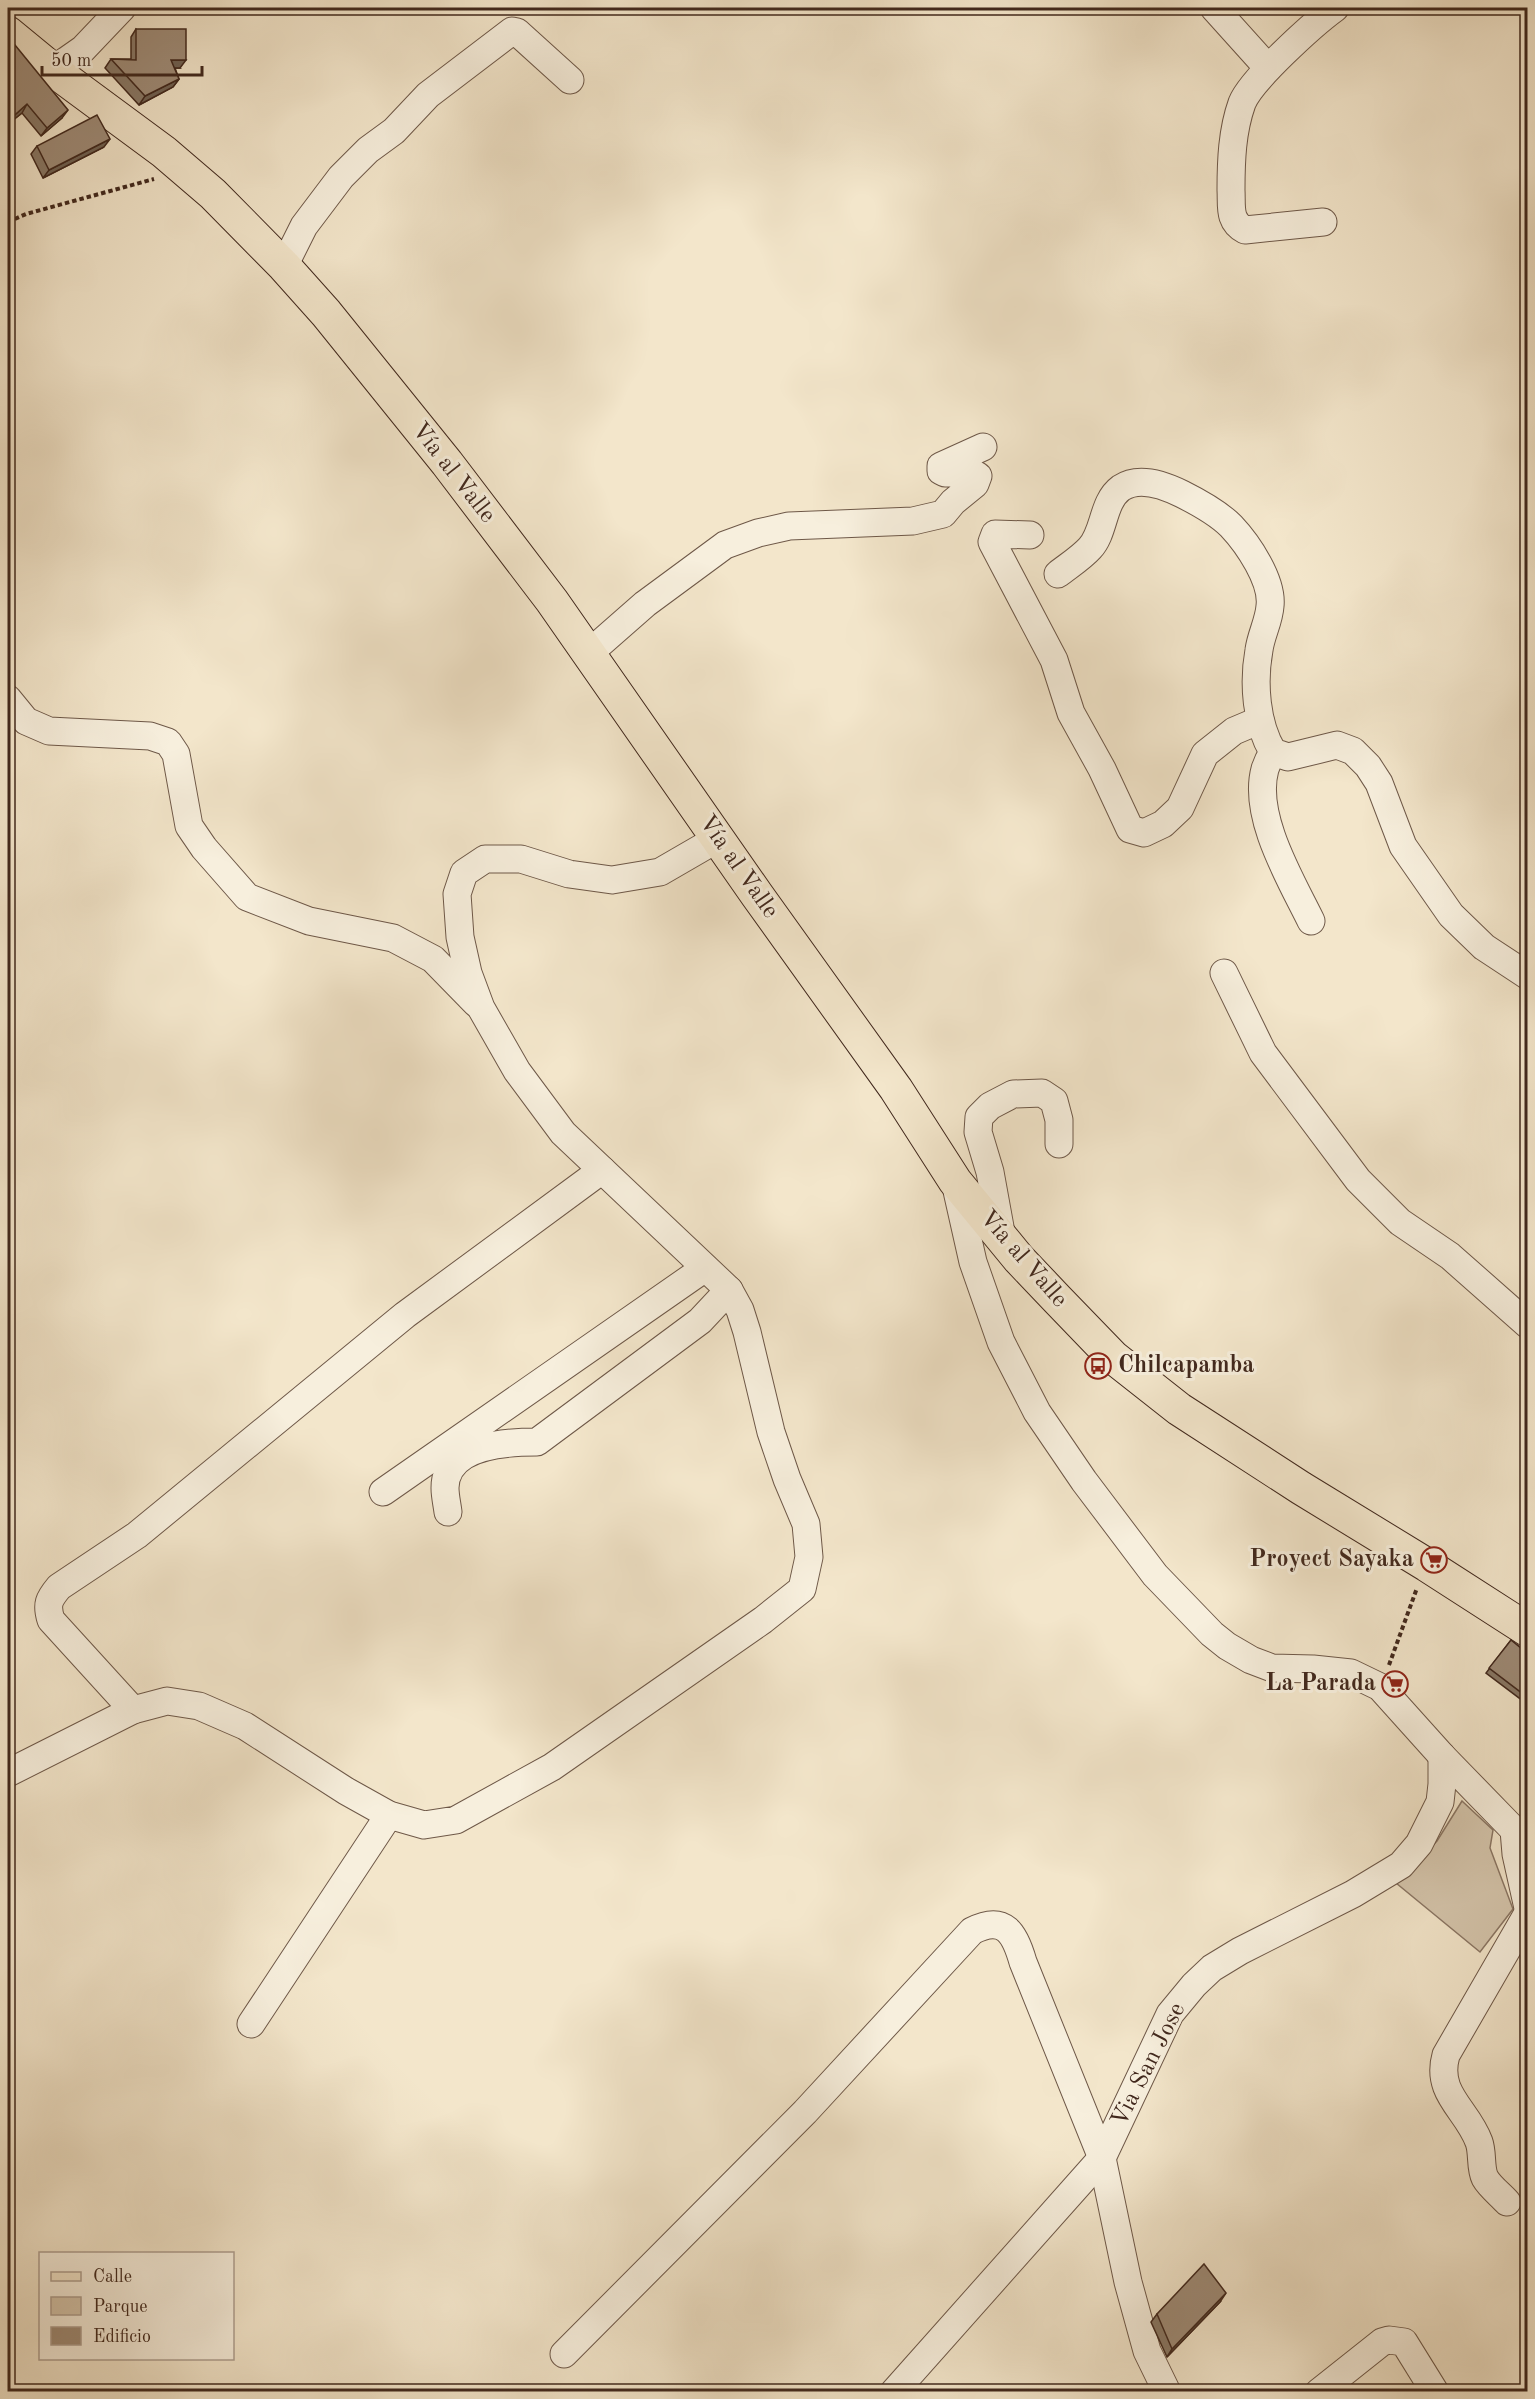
<svg xmlns="http://www.w3.org/2000/svg" width="1535" height="2399" font-family="'Old Standard TT',serif">
	<style>
		.green { fill: #d5c6ad; stroke: #8b7765; stroke-width: 1.5 }
		.lines { fill: none; stroke-linecap: round; stroke-linejoin: round }
		.minor-casing { stroke: #6e5848; stroke-width: 29 }
		.major-casing { stroke: #41281d; stroke-width: 35 }
		.path { stroke: #41281d; stroke-width: 4; stroke-dasharray: 4.5 3; stroke-linecap: butt }
		.minor { stroke: #f7efdd; stroke-width: 27 }
		.major { stroke: #f3e6cb; stroke-width: 33 }
		.wall { fill: #887866; stroke: #41281d; stroke-width: 1.5 }
		.shaded-wall { fill: #6f6153; stroke: #41281d; stroke-width: 1.5 }
		.building { fill: #9e8b77; stroke: #41281d; stroke-width: 1.5 }
		.labels { text-anchor: middle; dominant-baseline: central; stroke-width: 6; stroke-linejoin: round; paint-order: stroke }
		.street-label { font-size: 24px; fill: #41281d; stroke: #f7efdd }
		.poi-label { font-size: 24px; font-weight: bold; fill: #41281d; stroke: #f7efdd; text-anchor: end }
	</style>
	<rect width="100%" height="100%" fill="#f3e6cb"/>
	<filter id="stains"><feTurbulence type="fractalNoise" baseFrequency=".00333" numOctaves="4"/><feColorMatrix values="0 0 0 0 .2 0 0 0 0 .09 0 0 0 0 .02 0 0 0 .5 -.17"/></filter>
	<radialGradient id="worn" r=".72"><stop offset=".6" stop-color="#630" stop-opacity="0"/><stop offset="1" stop-color="#630" stop-opacity=".3"/></radialGradient>
	<!-- green -->
	<polygon class="green" points="1462,1801 1493,1830 1490,1848 1513,1909 1480,1952 1396,1883 1437,1841"/>
	<g class="lines">
		<!-- minor casing -->
		<g class="minor-casing">
			<g id="minor">
				<polyline points="1214,8 1268,68"/>
				<polyline points="53,70 83,49 122,8"/>
				<path d="M1323,222L1245,230C1228,221 1232,206 1231,190C1231,161 1232,131 1242,103C1251,80 1313,24 1335,8"/>
				<polyline points="284,266 304,226 341,177 368,150 394,131 428,95 512,31 517,32 570,80"/>
				<polyline points="1030,535 995,534 992,542 1054,660 1071,713 1102,769 1130,829 1144,833 1163,824 1180,808 1205,754 1234,731 1260,720"/>
				<path d="M1058,574C1068,566 1081,558 1090,548C1105,532 1102,502 1121,488C1139,476 1164,485 1182,494C1198,502 1218,513 1231,526C1248,544 1273,581 1270,606C1269,621 1261,635 1259,650C1253,683 1256,724 1273,752L1288,757L1337,745L1353,751L1368,766L1379,783L1403,846L1451,915L1484,947L1528,976"/>
				<polyline points="588,654 645,604 725,545 758,533 789,526 913,521 943,514 953,502 975,484 978,476 973,473 945,473 941,471 941,466 983,447"/>
				<polyline points="8,699 26,721 49,731 150,736 168,742 176,754 189,826 204,848 247,897 309,921 393,938 433,959 476,1003"/>
				<path d="M1273,752C1270,757 1267,763 1265,769C1252,816 1291,880 1311,921"/>
				<polyline points="1224,973 1263,1053 1358,1180 1400,1222 1450,1256 1528,1325"/>
				<polyline points="955,1182 973,1262 1001,1342 1037,1412 1084,1481 1155,1575 1212,1634 1227,1646 1251,1660 1272,1668 1313,1669 1351,1673 1380,1687 1442,1756 1514,1830 1528,1837"/>
				<polyline points="1002,1238 990,1172 978,1132 979,1117 990,1106 1013,1094 1042,1093 1054,1101 1059,1120 1059,1144"/>
				<polyline points="383,1492 705,1268"/>
				<path d="M448,1512C447,1504 445,1496 445,1488C445,1445 507,1442 537,1442L700,1321L729,1290"/>
				<path d="M133,1710L51,1620C46,1604 49,1599 59,1587L137,1535L405,1315L602,1170"/>
				<polyline points="8,1773 133,1710 167,1701 199,1706 245,1726 346,1791 389,1815 424,1825 456,1820 552,1767 763,1620 802,1589 809,1557 806,1524 787,1479 771,1432 747,1332 740,1310 729,1290 563,1133 517,1071 481,1008 468,973 460,937 457,894 464,873 485,859 521,859 569,874 612,880 660,872 717,839"/>
				<polyline points="1514,1830 1516,1854 1528,1908"/>
				<polyline points="251,2024 389,1815"/>
				<path d="M1507,2202C1501,2195 1490,2187 1485,2178C1480,2168 1483,2153 1479,2142C1467,2109 1435,2094 1446,2055L1528,1913"/>
				<path d="M564,2354L805,2112L972,1931C1005,1914 1015,1934 1023,1962L1102,2158L1128,2282L1147,2351L1167,2392"/>
				<polyline points="894,2392 1102,2158 1170,2014 1194,1985 1212,1968 1240,1951 1353,1894 1401,1865 1419,1844 1440,1802 1442,1784 1442,1756"/>
				<polyline points="1319,2392 1382,2342 1389,2340 1404,2342 1435,2392"/>
			</g>
		</g>
		<!-- major casing -->
		<g class="major-casing">
			<polyline id="major" points="8,33 53,70 164,152 213,194 284,266 326,313 447,463 552,601 757,895 896,1089 955,1181 1019,1259 1057,1299 1113,1357 1179,1409 1301,1488 1427,1565 1528,1630"/>
		</g>
		<!-- path -->
		<g class="path">
			<polyline points="8,222 26,214 154,179"/>
			<polyline points="1389,1665 1417,1588"/>
		</g>
		<!-- minor -->
		<use href="#minor" class="minor"/>
		<!-- major -->
		<use href="#major" class="major"/>
	</g>
	<!-- wall -->
	<g class="wall">
		<polygon points="136,29 180,68 175,68 179,79 173,87 139,105 105,68 111,59 131,59 131,37"/>
		<polygon points="8,51 62,118 41,136 22,113 8,124"/>
		<polygon points="37,146 104,147 43,178 31,154"/>
		<polygon points="1511,1640 1527,1653 1527,1704 1486,1673"/>
		<polygon points="1220,2302 1167,2357 1151,2322 1157,2314"/>
	</g>
	<!-- shaded-wall -->
	<g class="shaded-wall">
		<polygon points="171,60 186,60 180,68 166,68"/>
		<polygon points="179,79 173,87 139,105 145,96"/>
		<polygon points="27,104 22,113 8,124 8,121"/>
		<polygon points="68,110 62,118 41,136 47,128"/>
		<polygon points="110,139 104,147 43,178 49,170"/>
		<polygon points="1226,2293 1220,2302 1167,2357 1172,2349"/>
	</g>
	<!-- building -->
	<g class="building">
		<polygon points="136,29 186,29 186,60 171,60 179,79 145,96 111,59 136,60"/>
		<polygon points="15,45 68,110 47,128 27,104 8,121 8,51"/>
		<polygon points="97,115 110,139 49,170 37,146"/>
		<polygon points="1511,1640 1527,1653 1527,1697 1489,1668"/>
		<polygon points="1204,2264 1226,2293 1172,2349 1157,2314"/>
	</g>
	<!-- icons -->
	<defs>
		<g id="bus-ring" transform="scale(1.35)"><circle r="9.5" fill="#f7efdd" stroke="#8f2418" stroke-width="1.5"/><path d="M-5-6H5V4H4V6H2V4H-2V6H-4V4H-5ZM-3.5-4V0h7V-4ZM-3.5 1.2v1.5H-2V1.2ZM2 1.2v1.5H3.5V1.2Z" fill="#8f2418"/></g>
		<g id="supermarket-ring" transform="scale(1.35)"><circle r="9.5" fill="#f7efdd" stroke="#8f2418" stroke-width="1.5"/><path d="M-6-5.5h2.5l.6 2H6L4.5 2H-2.5L-4.4-4H-6ZM-1.5 3.2a1.3 1.3 0 1 0 .1 0ZM3 3.2a1.3 1.3 0 1 0 .1 0Z" fill="#8f2418"/></g>
	</defs>
	<g fill-rule="evenodd">
		<use href="#bus-ring" x="1098" y="1366"/>
		<use href="#supermarket-ring" x="1434" y="1560"/>
		<use href="#supermarket-ring" x="1395" y="1684"/>
	</g>
	<g class="labels">
		<!-- street labels -->
		<g class="street-label">
			<text transform="translate(453 473) rotate(52)">Vía al Valle</text>
			<text transform="translate(738 867) rotate(55)">Vía al Valle</text>
			<text transform="translate(1023 1259) rotate(49)">Vía al Valle</text>
			<text transform="translate(1149 2065) rotate(-63)">Via San Jose</text>
		</g>
		<!-- poi labels -->
		<g class="poi-label">
			<text x="1118" y="1366" text-anchor="start">Chilcapamba</text>
			<text x="1414" y="1560">Proyect Sayaka</text>
			<text x="1376" y="1684">La Parada</text>
		</g>
	</g>
	<!-- margin -->
	<rect width="1535" height="2399" fill="none" stroke="#f3e6cb" stroke-width="30"/>
	<rect x="9" y="9" width="1517" height="2381" fill="none" stroke="#41281d" stroke-width="3"/>
	<rect x="15" y="15" width="1505" height="2369" fill="none" stroke="#41281d" stroke-width="1.5"/>
	<!-- legend -->
	<rect x="39" y="2252" width="195" height="108" fill="#f7efdd" stroke="#ae9f90" stroke-width="1.5"/>
	<rect x="51" y="2272" width="30" height="9" fill="#f3e6cb" stroke="#ae9f90" stroke-width="1.5"/>
	<text x="93" y="2282" font-size="18" fill="#41281d">Calle</text>
	<rect x="51" y="2297" width="30" height="18" fill="#d5c6ad" stroke="#ae9f90" stroke-width="1.5"/>
	<text x="93" y="2312" font-size="18" fill="#41281d">Parque</text>
	<rect x="51" y="2327" width="30" height="18" fill="#9e8b77" stroke="#ae9f90" stroke-width="1.5"/>
	<text x="93" y="2342" font-size="18" fill="#41281d">Edificio</text>
	<!-- scale -->
	<path d="M42 66v9h160v-9" fill="none" stroke="#41281d" stroke-width="3"/>
	<text x="51" y="66" font-size="18" fill="#41281d" stroke="#f7efdd" stroke-width="4.5" paint-order="stroke">50 m</text>
	<rect width="100%" height="100%" filter="url(#stains)"/>
	<rect width="100%" height="100%" fill="url(#worn)"/>
</svg>
